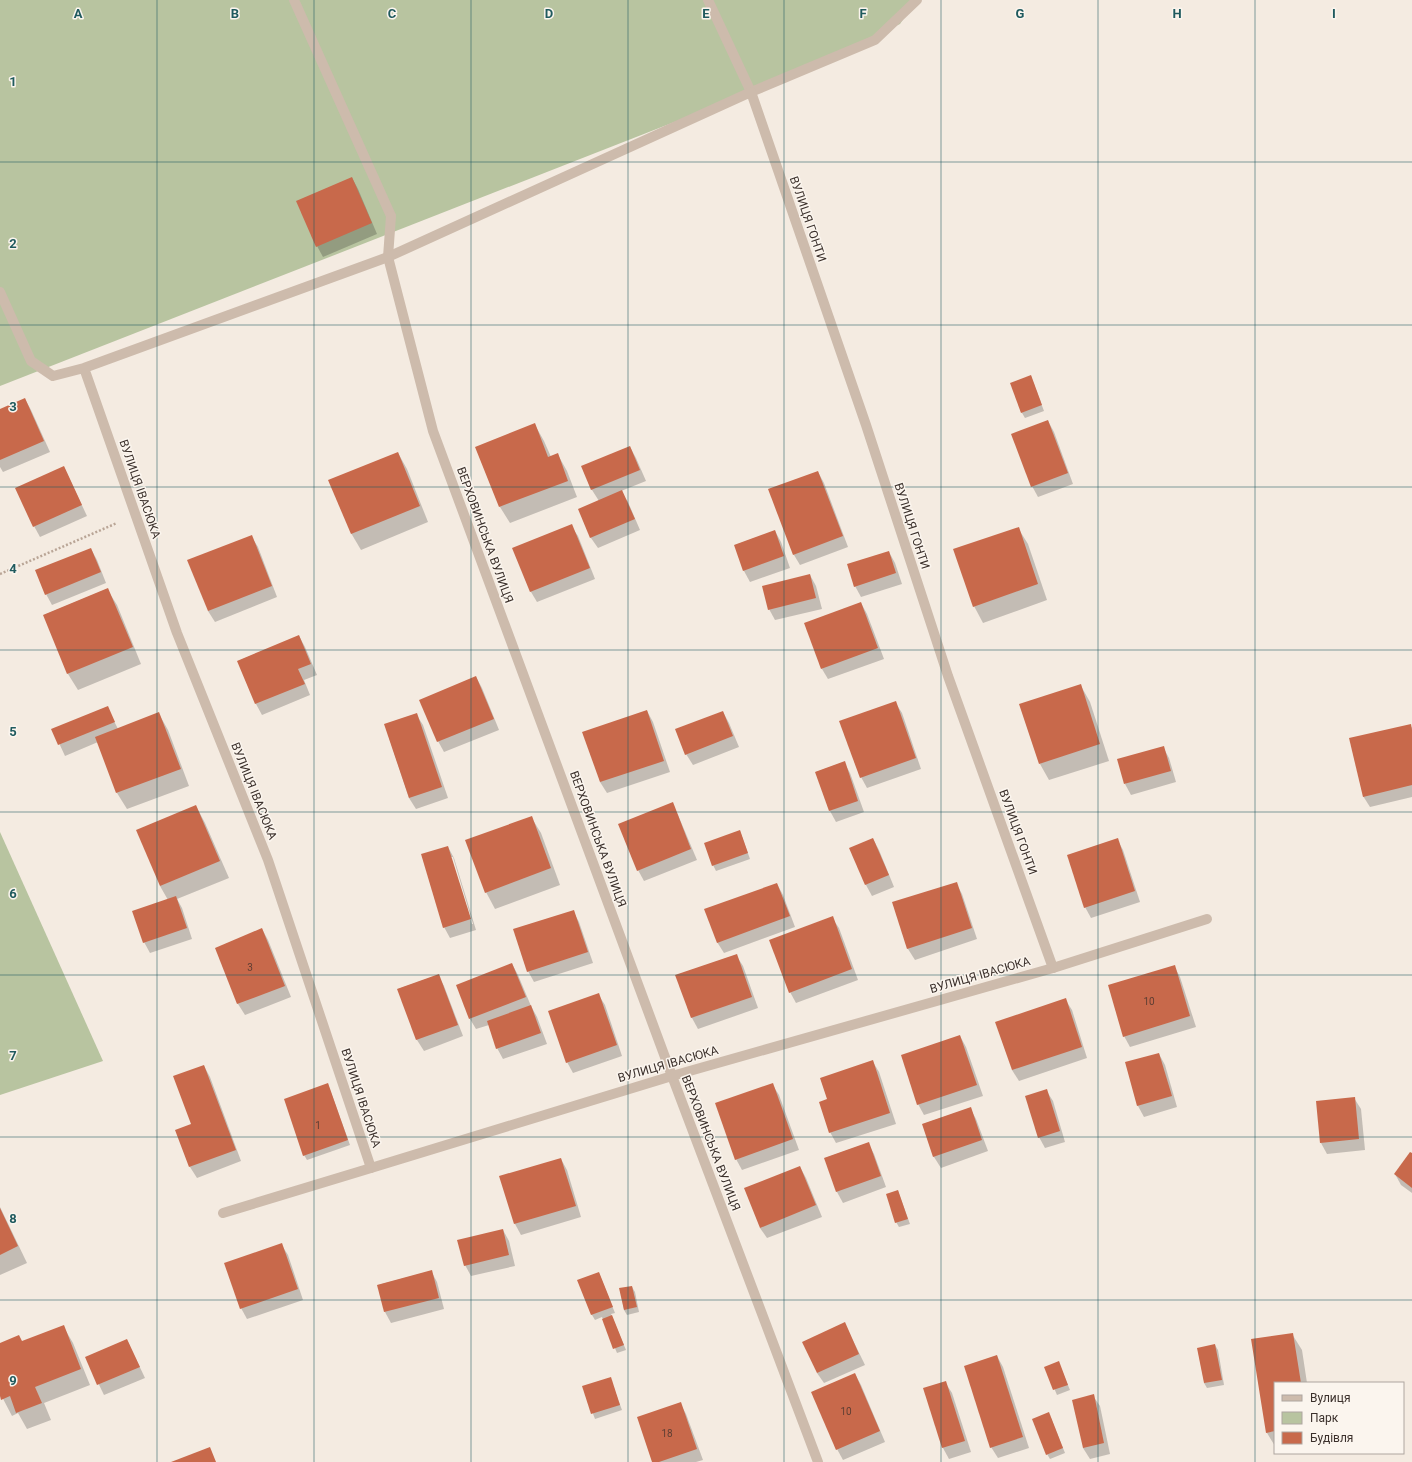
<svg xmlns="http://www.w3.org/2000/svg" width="1412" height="1462" font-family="Roboto,sans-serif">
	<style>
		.green { fill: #b8c4a0 }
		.shadow { fill: #0003; fill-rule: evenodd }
		.building { fill: #c8694b }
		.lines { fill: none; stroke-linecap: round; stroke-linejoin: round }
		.path { stroke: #b9a596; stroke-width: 2.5; stroke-dasharray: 2 2; stroke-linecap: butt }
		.service { stroke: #cdbbac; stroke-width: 10 }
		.minor { stroke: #cdbbac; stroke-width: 10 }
		.grid { fill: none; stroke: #1f5a5e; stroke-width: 1; stroke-opacity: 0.55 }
		.labels { text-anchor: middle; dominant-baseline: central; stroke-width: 3; stroke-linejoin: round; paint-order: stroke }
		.number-label { font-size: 10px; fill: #5e3e33 }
		.street-label { font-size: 12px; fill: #3b302b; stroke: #fbf5ee }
		.grid-label { font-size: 13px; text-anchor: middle; font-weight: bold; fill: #1f5a5e; stroke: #fbf5ee; stroke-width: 3; stroke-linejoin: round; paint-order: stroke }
	</style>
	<rect width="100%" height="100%" fill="#f4ebe1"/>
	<!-- green -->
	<g class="green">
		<polygon points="0,0 916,0 900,24 751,92 0,386"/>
		<polygon points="0,832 103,1061 0,1095"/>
	</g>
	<!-- shadow -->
	<g class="shadow">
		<polygon points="352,178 358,189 377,234 323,257 317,246"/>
		<polygon points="1031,376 1044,411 1025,418 1022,413"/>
		<polygon points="25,399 31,410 50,452 3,472 0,467 0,410"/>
		<polygon points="1048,421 1054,432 1073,484 1038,497 1032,486"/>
		<polygon points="535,425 544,441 551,457 558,455 567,471 577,497 510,523 500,507 477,447"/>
		<polygon points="630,447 636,458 646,481 621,491 628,502 640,530 598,548 591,538 579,510 599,501 592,490 583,467"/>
		<polygon points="398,453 407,469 428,522 361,550 351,533"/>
		<polygon points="64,467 87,516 40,537 34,526"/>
		<polygon points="818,472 824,483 848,547 800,565 794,555"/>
		<polygon points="571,526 578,536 595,579 537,602 531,592 514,549"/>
		<polygon points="1018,528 1028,544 1047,600 983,623 974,606"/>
		<polygon points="775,531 781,542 790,568 750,582 744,571 735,545"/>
		<polygon points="251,536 258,547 277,597 215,622 208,611"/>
		<polygon points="91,549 97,560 106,583 52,605 46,594"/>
		<polygon points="889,552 895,563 902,584 861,597 855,586"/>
		<polygon points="810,575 816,586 822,609 775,620 769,609"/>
		<polygon points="107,589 117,605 141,664 78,690 68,674 44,615"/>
		<polygon points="861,603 867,614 884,659 828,679 822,669"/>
		<polygon points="299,636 305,647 317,675 304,680 310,695 262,715 256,704 238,661"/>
		<polygon points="476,677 482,688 499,730 444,752 438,741"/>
		<polygon points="1081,686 1090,702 1109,761 1049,780 1040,764"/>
		<polygon points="895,702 902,713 921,769 867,788 861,777"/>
		<polygon points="107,707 118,729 159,714 168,730 189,786 127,809 117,793 98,742 65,756 53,730"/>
		<polygon points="647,711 653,722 670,772 607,793 600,782"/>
		<polygon points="723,712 729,723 739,747 693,765 686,754"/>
		<polygon points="416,714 423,725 448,798 416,809 409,798 385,725"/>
		<polygon points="1410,725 1412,728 1412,797 1370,807 1363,796"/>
		<polygon points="1163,747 1169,758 1176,782 1131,795 1125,784"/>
		<polygon points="844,762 850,773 864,812 836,822 830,811 816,772"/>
		<polygon points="672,804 678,815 697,860 644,881 638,870"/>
		<polygon points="196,806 205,823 229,878 177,899 182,908 192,939 150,953 144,942 168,900 160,886"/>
		<polygon points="531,817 541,833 560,885 495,909 486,892"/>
		<polygon points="740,831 750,859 716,871 713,865"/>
		<polygon points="873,839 879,850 894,887 872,896 866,885 851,848"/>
		<polygon points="1117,839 1123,850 1140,902 1091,918 1085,907"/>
		<path d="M448,847L454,858L476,930L450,938L444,927ZM451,857H453L473,924H472Z"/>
		<polygon points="956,883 962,894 977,939 915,960 908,949 893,903"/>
		<polygon points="777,884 783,895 795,927 724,953 717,942"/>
		<polygon points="573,911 579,922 593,963 534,982 528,971"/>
		<polygon points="832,918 839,928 858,980 796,1003 790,992"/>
		<polygon points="262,929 268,940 291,997 245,1015 238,1004 216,949"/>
		<polygon points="736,955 743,966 758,1008 698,1029 692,1018 677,975"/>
		<polygon points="512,964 518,975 531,1006 537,1017 547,1044 503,1059 497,1048 489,1025 476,1029 470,1019"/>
		<polygon points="1174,966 1180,977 1196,1027 1130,1047 1124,1036"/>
		<polygon points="438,975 444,986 463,1036 424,1051 417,1040 398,989"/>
		<polygon points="598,994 605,1005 622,1056 573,1073 567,1062"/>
		<polygon points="1065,999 1072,1010 1087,1058 1019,1081 1012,1070"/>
		<polygon points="960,1036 966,1047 983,1096 924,1115 918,1104"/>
		<polygon points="1159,1054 1165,1065 1177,1107 1144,1117 1138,1106 1126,1063"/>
		<polygon points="873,1062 879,1072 896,1124 836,1143 830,1132 828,1100"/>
		<polygon points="204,1066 210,1077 241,1161 197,1178 190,1167 177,1131 192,1125"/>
		<polygon points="328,1084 350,1145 307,1160 304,1155"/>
		<polygon points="772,1084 779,1095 799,1150 742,1170 736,1159"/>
		<polygon points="1046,1090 1053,1101 1065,1142 1045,1148 1039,1137"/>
		<polygon points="1354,1098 1361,1109 1365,1150 1327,1154 1321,1143 1317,1102"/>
		<polygon points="970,1108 976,1119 988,1151 941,1168 934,1157 923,1124"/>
		<polygon points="868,1143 874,1154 886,1187 843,1203 837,1192 825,1158"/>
		<polygon points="1412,1155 1412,1193 1401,1185 1395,1174"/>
		<polygon points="561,1159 567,1170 581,1217 521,1235 515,1224 501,1177"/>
		<polygon points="800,1167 806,1178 822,1217 767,1238 760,1228"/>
		<polygon points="898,1191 910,1224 899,1227 896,1222"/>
		<polygon points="0,1207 27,1263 0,1275"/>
		<polygon points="503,1230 509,1241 515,1266 471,1276 465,1265"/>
		<polygon points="281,1244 288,1255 303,1300 247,1319 241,1308"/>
		<polygon points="431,1271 437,1282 444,1309 391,1323 385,1312 378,1285"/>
		<polygon points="599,1273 615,1313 611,1314 626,1350 617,1353 602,1317 595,1320 592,1315 579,1280"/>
		<polygon points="632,1287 635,1292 639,1312 627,1315 624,1310 620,1289"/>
		<polygon points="845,1324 865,1365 824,1383 817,1373"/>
		<polygon points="63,1326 73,1343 90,1385 44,1403 51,1420 27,1429 18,1413 12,1416 0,1393 0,1344 22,1342"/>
		<polygon points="1292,1334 1302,1350 1307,1383 1275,1383 1275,1446 1267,1433 1252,1340"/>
		<polygon points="127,1340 145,1378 104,1395 86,1358"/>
		<polygon points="1215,1345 1218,1350 1224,1385 1207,1388 1204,1383"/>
		<polygon points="997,1356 1003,1367 1029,1448 998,1458 991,1447"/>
		<polygon points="1045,1367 1061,1368 1070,1390 1057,1395"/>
		<polygon points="855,1374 861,1385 885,1442 843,1460 837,1449"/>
		<polygon points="610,1378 622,1410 595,1419 583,1387"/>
		<polygon points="945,1382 952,1393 971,1452 949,1459 943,1448"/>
		<polygon points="1093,1396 1100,1406 1110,1454 1090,1459 1083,1448"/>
		<polygon points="680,1403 686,1414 703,1460 696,1462 654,1462"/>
		<polygon points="1051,1418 1065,1453 1050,1459 1047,1454"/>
	</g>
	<!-- building -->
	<g class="building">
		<polygon points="352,177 372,223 316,247 296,201"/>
		<polygon points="1031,375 1042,405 1021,413 1010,383"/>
		<polygon points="25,398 44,441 0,460 0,409"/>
		<polygon points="1048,420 1068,473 1031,487 1011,434"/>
		<polygon points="535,423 548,457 558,453 568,481 499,507 475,447"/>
		<polygon points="630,446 640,470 591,490 581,466"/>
		<polygon points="398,452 420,506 351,534 328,480"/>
		<polygon points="64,466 82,505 33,527 15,488"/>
		<polygon points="818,471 843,536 793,555 768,489"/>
		<polygon points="622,490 635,519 590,538 578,509"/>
		<polygon points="572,524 590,568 530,592 512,548"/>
		<polygon points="1019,527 1038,584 973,607 953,549"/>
		<polygon points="775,530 784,556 743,571 734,545"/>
		<polygon points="252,535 272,586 208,611 187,560"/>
		<polygon points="91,548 101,572 45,595 35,570"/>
		<polygon points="889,551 896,573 854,587 847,564"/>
		<polygon points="810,574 816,598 768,610 762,586"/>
		<polygon points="108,588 133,647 67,674 43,615"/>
		<polygon points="861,602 878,648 821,669 804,623"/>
		<polygon points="299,635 311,664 298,669 305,684 255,704 237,661"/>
		<polygon points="476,676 494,719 437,742 419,700"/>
		<polygon points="1081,684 1100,744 1039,764 1019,704"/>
		<polygon points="896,701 916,758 860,778 839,721"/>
		<polygon points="108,706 115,722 58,745 51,729"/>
		<polygon points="647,710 664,761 600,782 582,732"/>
		<polygon points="723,711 733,736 685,755 675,729"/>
		<polygon points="159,712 181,769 116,793 95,737"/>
		<polygon points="417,713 442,787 409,798 384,724"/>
		<polygon points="1411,724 1412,730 1412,785 1363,797 1349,738"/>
		<polygon points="1164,746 1171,771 1124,784 1117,759"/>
		<polygon points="845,761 858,801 829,811 815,772"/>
		<polygon points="673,802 691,849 637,871 618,824"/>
		<polygon points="196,805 220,861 160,886 136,830"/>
		<polygon points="532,816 551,868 485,893 465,840"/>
		<polygon points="740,830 748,853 712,866 704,843"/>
		<polygon points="873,838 889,875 865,885 849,848"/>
		<polygon points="1118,838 1135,891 1084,908 1067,855"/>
		<polygon points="448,846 471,919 443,928 421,854"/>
		<polygon points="957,882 972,928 907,949 892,902"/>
		<polygon points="777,883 790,916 717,943 704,909"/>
		<polygon points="176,896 187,928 143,943 132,911"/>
		<polygon points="574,910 588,952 527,972 513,929"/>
		<polygon points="833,916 852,969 789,993 769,940"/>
		<polygon points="262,928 285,986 237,1004 215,948"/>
		<polygon points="737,954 752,997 691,1018 675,975"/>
		<polygon points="512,963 526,997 469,1019 456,985"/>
		<polygon points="1175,965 1190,1016 1123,1037 1108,985"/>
		<polygon points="439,974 458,1025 416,1040 397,989"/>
		<polygon points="599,993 617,1045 566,1063 548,1011"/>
		<polygon points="1066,998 1082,1047 1012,1070 995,1022"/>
		<polygon points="531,1005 541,1033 496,1049 487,1021"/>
		<polygon points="960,1035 977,1085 917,1105 901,1055"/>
		<polygon points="1159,1053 1172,1096 1137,1106 1125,1062"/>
		<polygon points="873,1060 890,1113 829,1133 819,1102 827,1099 820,1078"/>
		<polygon points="204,1065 236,1150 189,1167 175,1130 191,1124 173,1076"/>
		<polygon points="328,1083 348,1140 303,1156 284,1099"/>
		<polygon points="773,1083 793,1139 735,1160 715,1103"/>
		<polygon points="1047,1089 1060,1131 1038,1138 1025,1096"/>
		<polygon points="1355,1097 1359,1139 1320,1143 1316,1101"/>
		<polygon points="971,1107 982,1140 933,1157 922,1124"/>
		<polygon points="869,1142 881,1176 836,1192 824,1158"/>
		<polygon points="1410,1152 1412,1153 1412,1188 1394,1174"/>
		<polygon points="561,1158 576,1206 514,1224 499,1176"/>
		<polygon points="800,1166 816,1205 760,1228 744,1188"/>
		<polygon points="898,1190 908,1219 895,1223 886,1194"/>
		<polygon points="0,1208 18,1246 0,1255"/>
		<polygon points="503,1229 509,1255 464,1266 457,1240"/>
		<polygon points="282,1243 298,1289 240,1309 224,1263"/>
		<polygon points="432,1270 439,1298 384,1312 377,1285"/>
		<polygon points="599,1272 613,1307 591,1315 577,1280"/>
		<polygon points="632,1286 637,1307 624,1310 619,1288"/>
		<polygon points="612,1315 624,1345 613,1349 602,1319"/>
		<polygon points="845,1322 859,1354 817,1373 802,1342"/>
		<polygon points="64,1325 81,1369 35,1387 42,1403 16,1413 10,1396 1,1400 0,1396 0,1343 19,1335 22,1341"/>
		<polygon points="1293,1333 1301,1383 1275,1383 1275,1431 1266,1433 1251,1339"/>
		<polygon points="127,1339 140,1367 97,1385 85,1357"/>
		<polygon points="1215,1344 1222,1380 1204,1383 1197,1348"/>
		<polygon points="997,1355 1023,1437 990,1448 964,1366"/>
		<polygon points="1059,1361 1068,1385 1053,1390 1044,1367"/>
		<polygon points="855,1373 880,1431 836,1450 811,1392"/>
		<polygon points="611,1377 620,1405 591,1414 582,1386"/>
		<polygon points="946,1381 965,1441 942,1448 923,1388"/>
		<polygon points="1094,1394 1104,1443 1083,1448 1072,1400"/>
		<polygon points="681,1402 697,1449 659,1462 652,1462 637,1417"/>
		<polygon points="1049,1412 1063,1448 1046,1455 1032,1419"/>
		<polygon points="210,1447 216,1462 171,1462"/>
	</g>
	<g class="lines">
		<!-- path -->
		<polyline class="path" points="0,574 117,523"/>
		<!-- service -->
		<g class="service">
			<polyline points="294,0 391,216"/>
			<polyline points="708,0 751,92 875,40 917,0"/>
			<polyline points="1053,968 1207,919"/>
			<polyline points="223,1213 371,1168"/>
		</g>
		<!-- minor -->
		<g class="minor">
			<polyline points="391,216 388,257 433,431 672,1076 818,1462"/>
			<polyline points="0,292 31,361 53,376 84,368 388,257 751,92 866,425 948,676 1053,968 672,1076 371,1168 268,860 177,633 84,368"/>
		</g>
	</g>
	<!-- grid -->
	<path class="grid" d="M157,0V1462M314,0V1462M471,0V1462M628,0V1462M784,0V1462M941,0V1462M1098,0V1462M1255,0V1462M0,162H1412M0,325H1412M0,487H1412M0,650H1412M0,812H1412M0,975H1412M0,1137H1412M0,1300H1412"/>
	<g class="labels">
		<!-- number labels -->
		<g class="number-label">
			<text x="250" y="967">3</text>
			<text x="1149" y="1001">10</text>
			<text x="318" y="1125">1</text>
			<text x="846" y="1411">10</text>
			<text x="667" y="1433">18</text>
		</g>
		<!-- street labels -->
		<g class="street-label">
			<text transform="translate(808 219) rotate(71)">ВУЛИЦЯ ГОНТИ</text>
			<text transform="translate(140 489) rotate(71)">ВУЛИЦЯ ІВАСЮКА</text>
			<text transform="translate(912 526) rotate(72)">ВУЛИЦЯ ГОНТИ</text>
			<text transform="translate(485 535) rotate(70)">ВЕРХОВИНСЬКА ВУЛИЦЯ</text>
			<text transform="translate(254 791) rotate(68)">ВУЛИЦЯ ІВАСЮКА</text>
			<text transform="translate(1018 832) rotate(70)">ВУЛИЦЯ ГОНТИ</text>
			<text transform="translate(598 839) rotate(70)">ВЕРХОВИНСЬКА ВУЛИЦЯ</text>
			<text transform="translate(980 975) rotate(-16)">ВУЛИЦЯ ІВАСЮКА</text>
			<text transform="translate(668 1064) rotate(-16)">ВУЛИЦЯ ІВАСЮКА</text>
			<text transform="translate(361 1098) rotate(72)">ВУЛИЦЯ ІВАСЮКА</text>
			<text transform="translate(711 1143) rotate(69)">ВЕРХОВИНСЬКА ВУЛИЦЯ</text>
		</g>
	</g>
	<g class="grid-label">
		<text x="78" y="18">A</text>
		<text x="235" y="18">B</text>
		<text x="392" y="18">C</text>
		<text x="549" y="18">D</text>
		<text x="706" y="18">E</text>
		<text x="863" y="18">F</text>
		<text x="1020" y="18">G</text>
		<text x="1177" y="18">H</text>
		<text x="1334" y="18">I</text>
		<text x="13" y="86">1</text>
		<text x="13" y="248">2</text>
		<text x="13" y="411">3</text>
		<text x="13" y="573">4</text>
		<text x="13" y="736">5</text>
		<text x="13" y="898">6</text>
		<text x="13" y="1060">7</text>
		<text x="13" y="1223">8</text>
		<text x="13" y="1385">9</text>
	</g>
	<!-- legend -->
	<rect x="1274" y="1382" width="130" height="72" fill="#fbf5ee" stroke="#aea6a0"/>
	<rect x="1282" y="1395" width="20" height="6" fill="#cdbbac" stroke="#aea6a0"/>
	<text x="1310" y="1402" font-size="12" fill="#3b302b">Вулиця</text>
	<rect x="1282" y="1412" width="20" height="12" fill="#b8c4a0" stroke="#aea6a0"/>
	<text x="1310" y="1422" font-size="12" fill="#3b302b">Парк</text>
	<rect x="1282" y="1432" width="20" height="12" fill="#c8694b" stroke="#aea6a0"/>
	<text x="1310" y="1442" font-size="12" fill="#3b302b">Будівля</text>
</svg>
